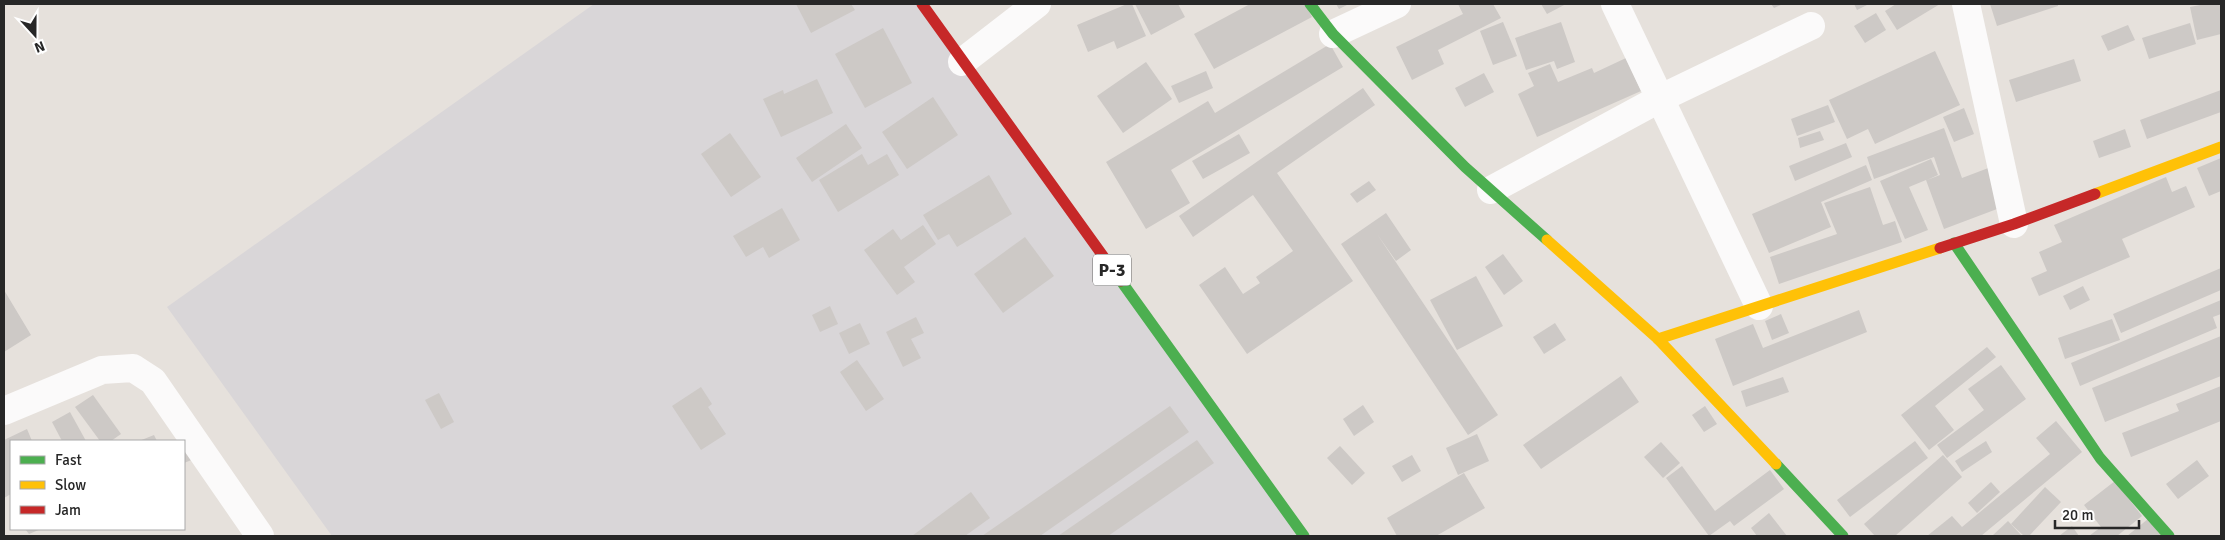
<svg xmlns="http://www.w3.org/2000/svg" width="2225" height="540" font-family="Signika,sans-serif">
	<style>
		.industrial { fill: #d9d6d8 }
		.building { fill: #cdc9c6 }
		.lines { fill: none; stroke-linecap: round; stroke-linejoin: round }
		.street { stroke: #fbfafa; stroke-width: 28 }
		.fast { stroke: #4caf50; stroke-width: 11 }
		.slow { stroke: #ffc107; stroke-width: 11 }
		.jam { stroke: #c62828; stroke-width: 11 }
		.labels { text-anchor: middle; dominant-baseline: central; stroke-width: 4.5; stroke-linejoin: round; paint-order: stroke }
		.shield { fill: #fff; stroke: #686868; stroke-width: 1 }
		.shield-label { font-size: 18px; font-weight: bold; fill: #272727 }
	</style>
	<rect width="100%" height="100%" fill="#e6e1dc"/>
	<!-- industrial -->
	<polygon class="industrial" points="594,4 926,4 1307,536 332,536 167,307"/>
	<!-- building -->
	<g class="building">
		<polygon points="796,4 851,4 855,10 811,33"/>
		<polygon points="1127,4 1132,4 1146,36 1117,49 1114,41 1088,52 1077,25"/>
		<polygon points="1135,4 1178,4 1185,17 1151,35"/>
		<polygon points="1250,4 1305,4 1312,17 1214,69 1194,34"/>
		<polygon points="1336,4 1349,4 1339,9"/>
		<polygon points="1458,4 1493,4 1501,18 1438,50 1444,64 1412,80 1396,47 1463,14"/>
		<polygon points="1541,4 1566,4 1547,14"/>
		<polygon points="1771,4 1783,4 1774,8"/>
		<polygon points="1854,4 1869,4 1857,10"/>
		<polygon points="1896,4 1940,4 1897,30 1885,11"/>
		<polygon points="1990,4 2058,4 2058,6 1997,26"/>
		<polygon points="2205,4 2221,4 2221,34 2197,40 2190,7"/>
		<polygon points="1876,13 1886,30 1865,43 1854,26"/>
		<polygon points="1503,22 1517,56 1493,65 1480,31"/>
		<polygon points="1561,22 1575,62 1557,69 1554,61 1526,70 1515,38"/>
		<polygon points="2190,23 2196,44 2149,59 2142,38"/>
		<polygon points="2128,25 2135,40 2108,51 2101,36"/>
		<polygon points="883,28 912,83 865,108 835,54"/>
		<polygon points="1330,44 1343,67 1171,170 1190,203 1146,229 1106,162 1208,101 1215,113"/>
		<polygon points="1935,51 1960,105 1875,144 1868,129 1847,139 1829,100"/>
		<polygon points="1626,58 1641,91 1537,137 1518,94 1534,86 1528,73 1550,64 1558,82 1592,68 1594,73"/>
		<polygon points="2074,59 2081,81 2016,102 2009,80"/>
		<polygon points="1146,62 1172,99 1123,133 1097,96"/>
		<polygon points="1206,71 1213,88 1179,103 1171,86"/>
		<polygon points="1484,73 1494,92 1465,107 1455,88"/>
		<polygon points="817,79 833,113 781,137 763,99 783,90 784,94"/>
		<polygon points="1363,88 1375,105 1277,173 1353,281 1247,354 1199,285 1225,267 1243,294 1260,283 1256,277 1293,251 1253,195 1193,237 1179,216"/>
		<polygon points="2221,90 2221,112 2147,139 2140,120"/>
		<polygon points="933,97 958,135 907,169 882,132"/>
		<polygon points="1828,105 1835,122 1797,136 1791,119"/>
		<polygon points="1964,108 1974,134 1954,142 1943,117"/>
		<polygon points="846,124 862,148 812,182 796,158"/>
		<polygon points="1944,128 1962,178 1991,167 2005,206 1944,229 1926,180 1909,187 1928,230 1905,239 1880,181 1931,159 1938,175 1927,180 1940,175 1934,157 1874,179 1867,157"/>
		<polygon points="2125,129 2131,147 2099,158 2093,141"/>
		<polygon points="1820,131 1824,140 1800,148 1798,138"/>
		<polygon points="730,133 761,177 731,197 701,154"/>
		<polygon points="1239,134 1250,153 1203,179 1192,161"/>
		<polygon points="1846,143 1852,157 1795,181 1789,166"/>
		<polygon points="862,154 868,165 887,154 899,175 838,212 819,180"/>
		<polygon points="2221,158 2221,191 2209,196 2197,168"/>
		<polygon points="1866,165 1872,180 1821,202 1831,227 1769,253 1752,214"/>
		<polygon points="989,175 1012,214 957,247 949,234 938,240 923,215"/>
		<polygon points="2166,177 2172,192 2186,186 2195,207 2122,239 2130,257 2039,296 2031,278 2047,271 2039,252 2062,242 2054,225"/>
		<polygon points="1369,181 1376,190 1357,203 1350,194"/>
		<polygon points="1870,187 1883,225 1895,221 1902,242 1779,284 1770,257 1837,234 1824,203"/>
		<polygon points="782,208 800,240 769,258 763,247 746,257 733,236"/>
		<polygon points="1386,213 1411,250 1396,261 1377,234 1498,415 1468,435 1341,244"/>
		<polygon points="923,225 936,244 904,267 915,282 897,295 864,250 893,229 901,240"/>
		<polygon points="1025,237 1054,276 1003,313 974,274"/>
		<polygon points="1503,254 1523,281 1504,295 1485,267"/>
		<polygon points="2221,268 2221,290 2121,333 2113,314"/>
		<polygon points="1476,276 1503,326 1457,350 1430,300"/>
		<polygon points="2083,286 2090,300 2070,310 2063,296"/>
		<polygon points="4,290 31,335 4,352"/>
		<polygon points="2221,300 2221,314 2213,317 2217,328 2080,386 2071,363"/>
		<polygon points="830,306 838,324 820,332 812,315"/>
		<polygon points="1859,310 1867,332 1733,386 1715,339 1753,324 1763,348"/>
		<polygon points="1781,314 1789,333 1772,340 1765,321"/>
		<polygon points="916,317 924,333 911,339 921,358 903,367 886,332"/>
		<polygon points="2112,319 2120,340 2065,359 2058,338"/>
		<polygon points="860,323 870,344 849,354 839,333"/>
		<polygon points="1555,323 1566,340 1544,354 1533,337"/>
		<polygon points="2221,336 2221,376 2105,422 2092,388"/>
		<polygon points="1987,347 1996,357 1935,406 1954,430 1929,450 1901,415"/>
		<polygon points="857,360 884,399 866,411 840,372"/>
		<polygon points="2001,365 2026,399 1947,458 1937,445 1984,410 1968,389"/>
		<polygon points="1621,376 1639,402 1541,469 1523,445"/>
		<polygon points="1783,377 1789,392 1746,407 1741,391"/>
		<polygon points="2221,386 2221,421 2131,457 2122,433 2179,411 2176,404"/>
		<polygon points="701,387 712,404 708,407 726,434 701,450 672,406"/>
		<polygon points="439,393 454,422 441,429 425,400"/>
		<polygon points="93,395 121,434 111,441 100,441 75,407"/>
		<polygon points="1363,405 1374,422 1354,436 1343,419"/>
		<polygon points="1170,406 1189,432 1040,536 982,536"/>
		<polygon points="1705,406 1717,424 1704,432 1692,415"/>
		<polygon points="70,412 86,441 62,441 52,422"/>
		<polygon points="2056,421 2082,452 1981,536 1927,536 1952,516 1962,527 2050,454 2036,438"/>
		<polygon points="27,429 32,441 11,441 11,494 4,498 4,440"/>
		<polygon points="1477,434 1489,461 1458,475 1446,448"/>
		<polygon points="154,435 157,441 139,441"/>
		<polygon points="1197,440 1214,463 1108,536 1058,536"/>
		<polygon points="1915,441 1928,458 1850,517 1837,500"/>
		<polygon points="1986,441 1992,452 1962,472 1955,461"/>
		<polygon points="1661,442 1680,463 1663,478 1644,457"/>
		<polygon points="1340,446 1365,473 1352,485 1327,458"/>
		<polygon points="184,447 194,459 184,463"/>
		<polygon points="1412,455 1421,471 1402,482 1392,466"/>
		<polygon points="1943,455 1962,477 1895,536 1875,536 1864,524"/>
		<polygon points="2197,460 2209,476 2178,499 2166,484"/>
		<polygon points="1682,466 1715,511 1770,470 1784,489 1734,526 1730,521 1709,536 1666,478"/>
		<polygon points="1464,473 1485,508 1436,536 1397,536 1387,518"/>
		<polygon points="2115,481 2142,516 2117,536 2089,536 2101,527 2084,505"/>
		<polygon points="1991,482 2000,492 1977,513 1968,503"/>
		<polygon points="2045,487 2061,502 2029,536 2024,536 2011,524"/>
		<polygon points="971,492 990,518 965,536 912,536"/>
		<polygon points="1769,513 1787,536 1757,536 1751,528"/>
		<polygon points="2148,519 2161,536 2127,536"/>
		<polygon points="2008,521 2022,536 1992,536"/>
		<polygon points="2072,526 2079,536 2059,536"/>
		<polygon points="25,529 41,529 29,534"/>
	</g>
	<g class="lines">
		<!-- street -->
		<g class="street">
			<polyline points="1615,4 1759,306"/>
			<polyline points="1966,4 2014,224"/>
			<polyline points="1333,34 1397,4"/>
			<polyline points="962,62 1037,4"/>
			<polyline points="1491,190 1661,98 1811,26"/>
			<polyline points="4,411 102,370 133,368 153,381 260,536"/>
		</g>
		<!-- fast -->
		<g class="fast">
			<polyline points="1310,4 1333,34 1465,167 1547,240"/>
			<polyline points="1954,243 2100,458 2169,536"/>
			<polyline points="1121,281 1304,536"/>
			<polyline points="1776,464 1843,536"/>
		</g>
		<!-- slow -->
		<g class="slow">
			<polyline points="2095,194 2221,147"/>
			<polyline points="1547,240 1658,339 1776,464"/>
			<polyline points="1658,339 1940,248"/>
		</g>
		<!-- jam -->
		<g class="jam">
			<polyline points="922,4 1121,281"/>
			<polyline points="1940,248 2014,224 2095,194"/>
		</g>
	</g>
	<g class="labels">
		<!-- shield labels -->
		<rect class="shield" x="1093" y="254.5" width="38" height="31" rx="4"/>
		<g class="shield-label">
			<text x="1112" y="270">P-3</text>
		</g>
	</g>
	<!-- border -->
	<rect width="2225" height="540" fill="none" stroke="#272727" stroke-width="10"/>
	<!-- legend -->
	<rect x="10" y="440" width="175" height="90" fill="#ffffff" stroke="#a9a9a9"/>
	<rect x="20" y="456" width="25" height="8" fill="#4caf50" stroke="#a9a9a9"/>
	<text x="55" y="465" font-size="15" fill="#272727">Fast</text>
	<rect x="20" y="481" width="25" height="8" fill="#ffc107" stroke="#a9a9a9"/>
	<text x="55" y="490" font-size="15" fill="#272727">Slow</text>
	<rect x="20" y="506" width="25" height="8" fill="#c62828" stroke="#a9a9a9"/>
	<text x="55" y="515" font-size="15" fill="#272727">Jam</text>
	<!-- north arrow -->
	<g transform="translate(35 35) rotate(159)" stroke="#ffffff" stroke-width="4" paint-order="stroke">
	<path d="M0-4L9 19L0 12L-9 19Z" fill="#272727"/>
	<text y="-8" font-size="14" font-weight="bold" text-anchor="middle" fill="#272727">N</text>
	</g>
	<!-- scale -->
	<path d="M2055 520v8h84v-8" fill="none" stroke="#272727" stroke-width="2.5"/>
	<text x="2062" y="520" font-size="15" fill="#272727" stroke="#ffffff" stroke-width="4" paint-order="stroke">20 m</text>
</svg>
